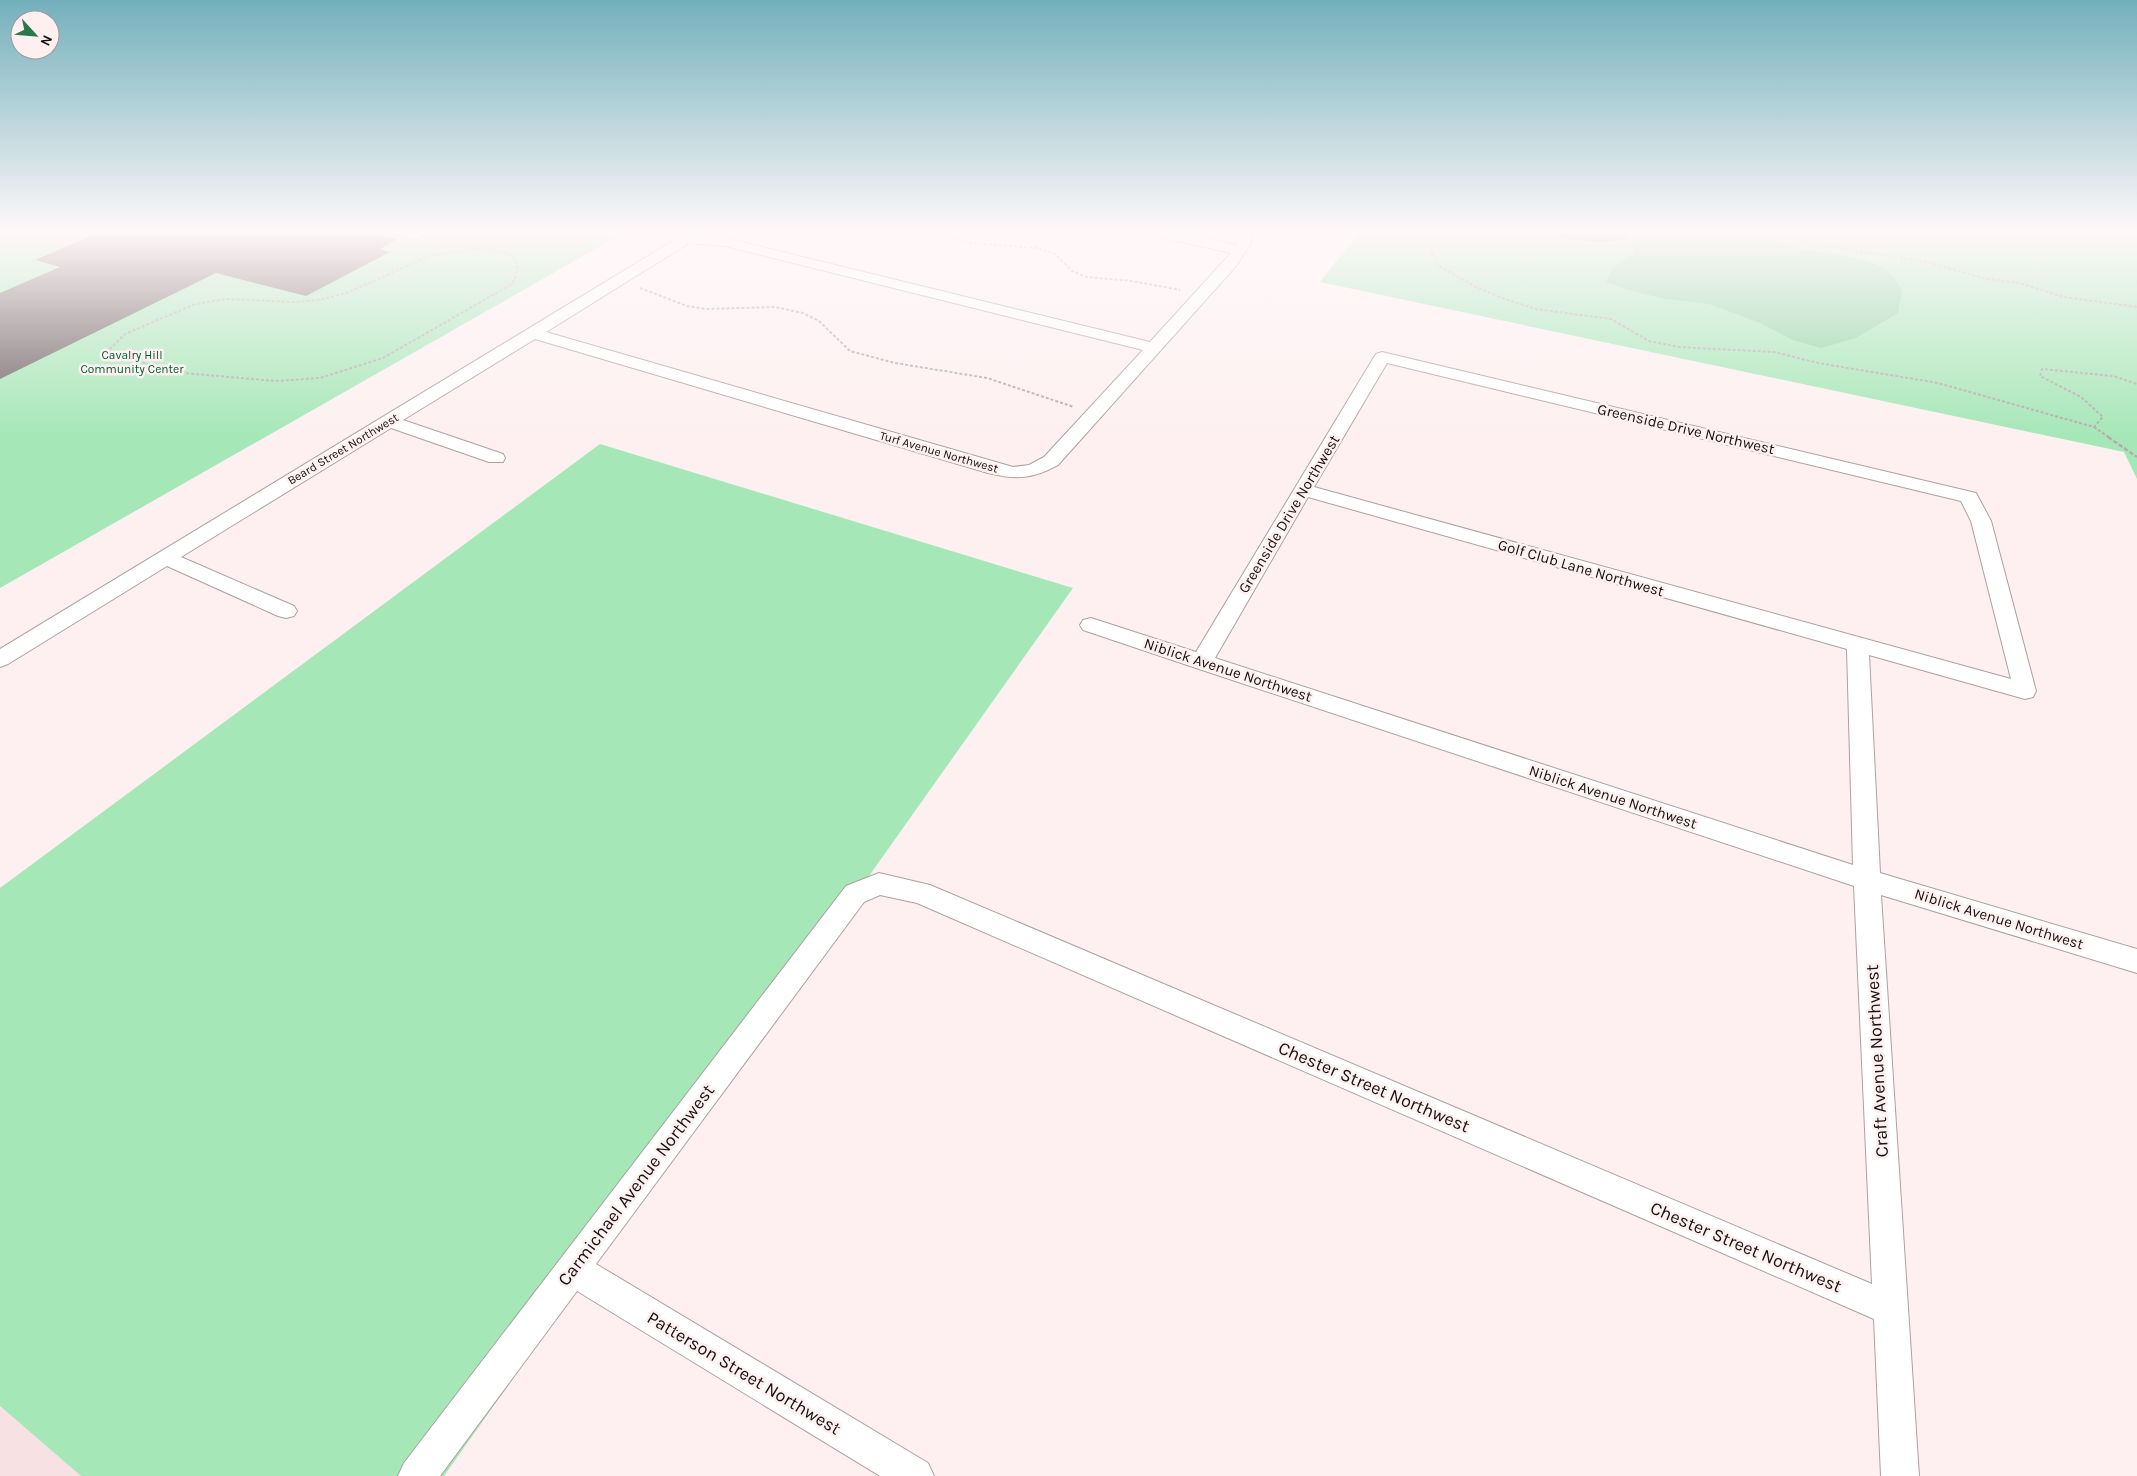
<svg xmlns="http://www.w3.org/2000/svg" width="2137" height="1476" font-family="Karla,sans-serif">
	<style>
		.built { fill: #f7e1e3 }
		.green { fill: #a5e7b7 }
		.forest { fill: #8cd5a1 }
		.water { fill: #63ab79; stroke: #4c7d5a }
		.building { fill: #6f6364 }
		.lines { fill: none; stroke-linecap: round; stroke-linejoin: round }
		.lane-casing { stroke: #ada0a1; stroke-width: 3 }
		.street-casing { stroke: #ada0a1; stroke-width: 2 }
		.path-far1 { stroke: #b6abac; stroke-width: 2; stroke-dasharray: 3 2; stroke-linecap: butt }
		.path { stroke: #b6abac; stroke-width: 2.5; stroke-dasharray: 4.5 2; stroke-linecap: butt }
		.lane { fill: #fff; fill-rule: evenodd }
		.street { fill: #fff; fill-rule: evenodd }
		.labels { text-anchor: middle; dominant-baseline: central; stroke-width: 5; stroke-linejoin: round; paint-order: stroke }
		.far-park-label { font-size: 12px; fill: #025c2e; stroke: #fef0f1 }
		.far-street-label { font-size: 12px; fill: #151111; stroke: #fef0f1 }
		.street-label { font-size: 15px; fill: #151111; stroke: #fef0f1 }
		.near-street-label { font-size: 18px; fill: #151111; stroke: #fef0f1 }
	</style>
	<rect width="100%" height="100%" fill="#fef0f1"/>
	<!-- built -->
	<polygon class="built" points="0,1406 81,1476 0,1476"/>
	<!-- green -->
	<g class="green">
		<polygon points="0,230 629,230 0,588"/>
		<polygon points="1361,230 2137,230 2137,479 2124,452 1320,282"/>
		<polygon points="600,444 1073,588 444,1476 81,1476 0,1406 0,888"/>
	</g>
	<!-- forest -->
	<path class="forest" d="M1633,230H1743C1762,233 1777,242 1795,247C1823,255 1864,254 1889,272C1894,276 1899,285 1902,291L1898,313L1856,338L1821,348L1793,340L1760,323L1709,304L1666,299L1632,291L1606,282L1613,267L1634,252L1631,233Z"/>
	<!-- water -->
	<path class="water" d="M1536,230H1633C1619,252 1557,236 1536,230Z"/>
	<!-- building -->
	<polygon class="building" points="105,230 252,230 276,236 287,230 359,230 397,239 380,249 390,252 306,296 216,273 0,379 0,293 60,267 35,260"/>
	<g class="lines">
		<!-- lane casing -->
		<g class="lane-casing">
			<polygon id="lane" points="376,230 393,230 414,234 424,230 434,230 415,238"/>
		</g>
		<!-- street casing -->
		<g class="street-casing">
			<g id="street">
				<path d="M691,230H708L701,236L725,238L1150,342L1231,253L1146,234L1139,230H1167L1236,245L1239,230H1253L1250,245L1236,266L1058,465C1032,479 1017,480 988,473L535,339L403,420L503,454L505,458L503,462H489L391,428L181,557L294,606L297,611L294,616L286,618L278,616L167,566L8,664L0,667V649ZM689,243L725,246L1143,350L1044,457L1029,465L1013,467L546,332Z"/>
				<path d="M1382,352L1976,493L1991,521L2036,691L2033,697L2025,699L1869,655L1880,873L2137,949V973L1881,895L1919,1476H1881L1874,1319L917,903L880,895L864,902L596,1264L928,1463L934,1476H880L577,1291L440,1476H398L404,1463L846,886L879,873L930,885L1872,1284L1854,886L1193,667L1083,630L1080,625L1083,620L1091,618L1196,652L1374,357L1376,354ZM1387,363L1961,501L1971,521L2011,679L1314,487ZM1308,497L1847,649L1853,865L1215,658Z"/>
			</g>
		</g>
		<!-- path-far1 -->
		<g class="path-far1">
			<polyline points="926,230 970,243 1037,248 1055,254 1072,271 1086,277 1132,281 1180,290"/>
			<polyline points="1424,230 1437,265 1476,287 1502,298 1536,309 1611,319 1649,341 1679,347 1774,352 1818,363 1938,383 2094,427 2103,417 2081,397 2040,376 2042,369 2113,376 2137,384"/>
			<polyline points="1786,230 1788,236 1814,244 1931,263 1983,278 2019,283 2064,297 2137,307"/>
			<polyline points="2096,230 2137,239"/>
			<path d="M474,249C499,250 529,251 512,284L383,358L320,378L276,381L183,373L123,358L109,350L125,334L195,304L226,299L293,302L320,300L349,292L429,256Z"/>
			<polyline points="640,288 687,306 706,309 775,307 803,313 819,321 850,351 895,363 987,378 1074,407"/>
			<polyline points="2094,427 2110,438"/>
		</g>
		<!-- path -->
		<polyline class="path" points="2108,437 2137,457"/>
		<!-- lane -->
		<use href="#lane" class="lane"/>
		<!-- street -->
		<use href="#street" class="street"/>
	</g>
	<!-- sky -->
	<linearGradient id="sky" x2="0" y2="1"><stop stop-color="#73b0bc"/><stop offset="0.53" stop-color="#fff8f9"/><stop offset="1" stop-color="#fff8f9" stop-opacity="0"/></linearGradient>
	<rect width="2137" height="437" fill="url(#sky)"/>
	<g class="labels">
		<!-- far-park labels -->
		<g class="far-park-label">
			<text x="132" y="355">Cavalry Hill<tspan x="132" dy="14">Community Center</tspan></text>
		</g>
		<!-- far-street labels -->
		<g class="far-street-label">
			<text transform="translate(343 449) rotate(-31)">Beard Street Northwest</text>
			<text transform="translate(939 452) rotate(16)">Turf Avenue Northwest</text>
		</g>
		<!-- street labels -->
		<g class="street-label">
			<text transform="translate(1686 429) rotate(13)">Greenside Drive Northwest</text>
			<text transform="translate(1289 514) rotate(-59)">Greenside Drive Northwest</text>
			<text transform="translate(1581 568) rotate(16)">Golf Club Lane Northwest</text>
			<text transform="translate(1228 670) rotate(18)">Niblick Avenue Northwest</text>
			<text transform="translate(1613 797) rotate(18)">Niblick Avenue Northwest</text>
			<text transform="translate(1999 919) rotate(17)">Niblick Avenue Northwest</text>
		</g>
		<!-- near-street labels -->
		<g class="near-street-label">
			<text transform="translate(1877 1061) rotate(-93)">Craft Avenue Northwest</text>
			<text transform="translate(1374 1087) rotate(23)">Chester Street Northwest</text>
			<text transform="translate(636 1185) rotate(-53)">Carmichael Avenue Northwest</text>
			<text transform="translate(1746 1247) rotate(23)">Chester Street Northwest</text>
			<text transform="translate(744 1373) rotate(31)">Patterson Street Northwest</text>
		</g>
	</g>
	<!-- north arrow -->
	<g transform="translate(35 35) rotate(116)"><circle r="24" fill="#fef0f1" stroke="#a19797"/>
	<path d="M0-4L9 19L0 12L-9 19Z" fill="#2c7948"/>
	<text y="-8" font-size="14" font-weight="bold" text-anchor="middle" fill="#151111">N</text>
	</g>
</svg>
